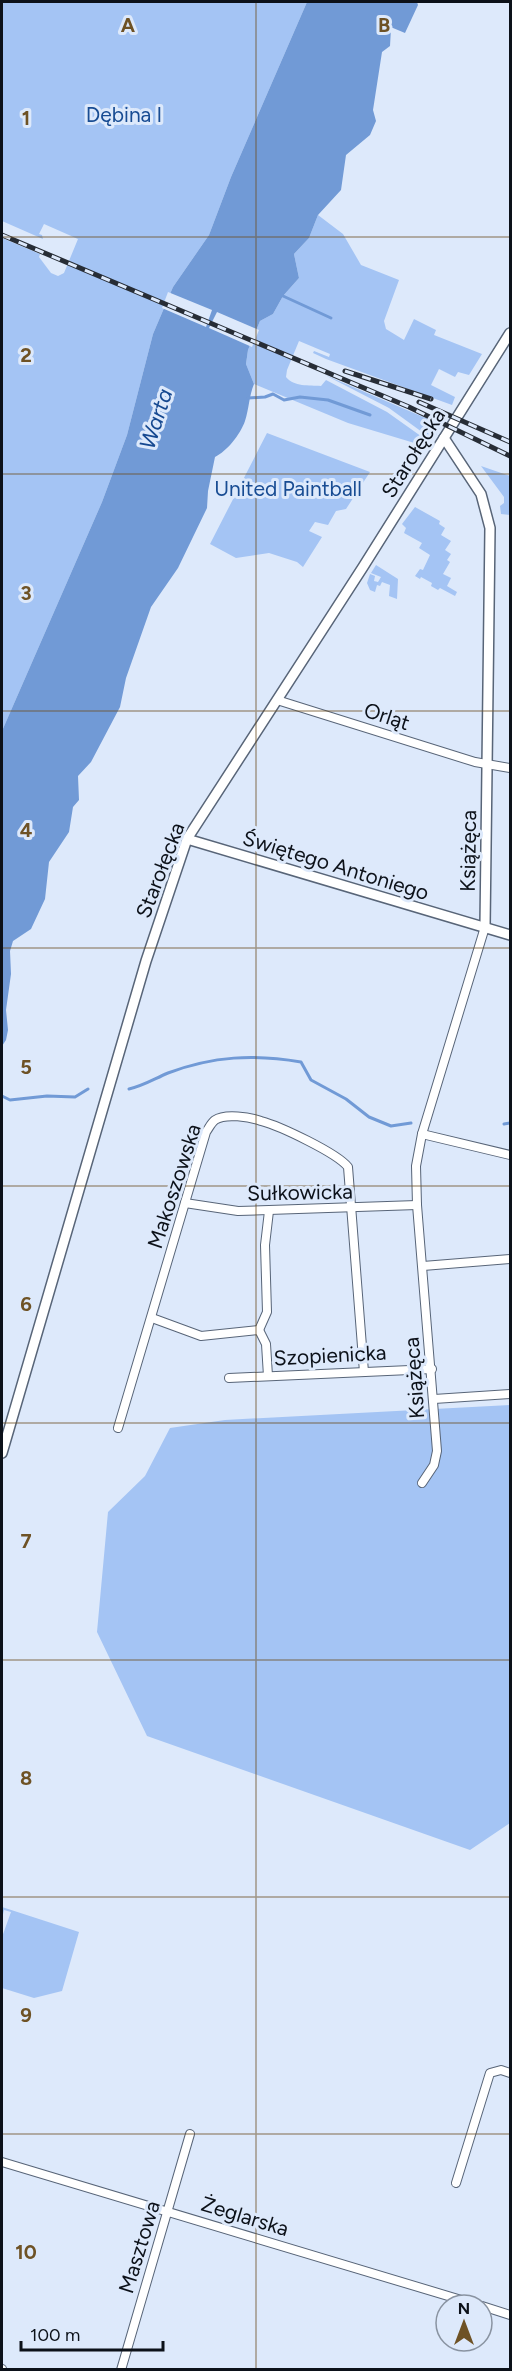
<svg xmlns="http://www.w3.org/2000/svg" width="512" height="2371" font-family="Figtree,sans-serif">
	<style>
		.green { fill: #a4c4f4 }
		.water { fill: #719ad6 }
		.pier { fill: #dde9fb }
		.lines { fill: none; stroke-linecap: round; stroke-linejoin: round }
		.stream { stroke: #719ad6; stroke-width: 3 }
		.minor-casing { stroke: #586578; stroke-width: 10 }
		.tertiary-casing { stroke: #586578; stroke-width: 12 }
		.minor { stroke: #fff; stroke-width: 8 }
		.tertiary { stroke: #fff; stroke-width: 9 }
		.rail-casing { stroke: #272d36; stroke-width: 5 }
		.rail { stroke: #dde9fb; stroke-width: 3; stroke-dasharray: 9; stroke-linecap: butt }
		.grid { fill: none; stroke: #6e5225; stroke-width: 1.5; stroke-opacity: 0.55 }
		.labels { text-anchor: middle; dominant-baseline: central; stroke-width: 6; stroke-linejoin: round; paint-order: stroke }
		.park-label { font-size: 21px; fill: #184c93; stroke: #dde9fb }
		.street-label { font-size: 21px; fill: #0c1119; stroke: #dde9fb }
		.water-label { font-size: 22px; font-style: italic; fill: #154890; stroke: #dde9fb }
		.grid-label { font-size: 20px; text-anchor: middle; font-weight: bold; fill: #6e5225; stroke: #dde9fb; stroke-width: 6; stroke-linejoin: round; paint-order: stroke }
	</style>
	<rect width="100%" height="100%" fill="#dde9fb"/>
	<!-- green -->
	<g class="green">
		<polygon points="2,2 307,2 231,177 209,235 173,287 153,334 127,435 102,502 2,731 2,238 40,254 39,257 51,273 58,276 64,273 78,239 44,224 39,234 42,235 43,239 2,221"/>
		<path d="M318,215L343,234L361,265L399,280L384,321L386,329L404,340L414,319L436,330L434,335L482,354L469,375L458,372L455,377L439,369L431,385L455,397L452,405L326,359L313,353L314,351L329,357L330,354L299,341L287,370L286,377C294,387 309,385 321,386L326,380L387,412L425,439L421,445L348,423L254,384L246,364L248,350L260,321L273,314L283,296L299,278L294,254L309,238Z"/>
		<polygon points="325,375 442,425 433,440 389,408"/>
		<polygon points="267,433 370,472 346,509 336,511 328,525 315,522 309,531 322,537 303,567 297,562 269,553 236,558 210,544"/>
		<polygon points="481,466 510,476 510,515 501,514 500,506 504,503 504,497"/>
		<polygon points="415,507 440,521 439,524 445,528 441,535 451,541 445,550 451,554 447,560 450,562 443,574 451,578 447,586 457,592 455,596 440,588 438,590 431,586 432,583 421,577 420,579 415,576 420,569 423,570 430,555 419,548 422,543 404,533 406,528 402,524"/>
		<polygon points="376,565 398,579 397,599 389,596 390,585 382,582 380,586 377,585 375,592 370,590 367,583 370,574 375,576 374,581 378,582 381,577 371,573"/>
		<polygon points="510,1405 510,1823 470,1850 147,1736 97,1632 108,1512 145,1476 170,1428 225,1420"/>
		<polygon points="2,1907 79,1932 62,1991 34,1998 2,1988 2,1937 11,1912 4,1910 2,1919"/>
	</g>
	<!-- water -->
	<path class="water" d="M307,2H417L418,5L405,33L393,28H391L390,46L382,52L373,110L376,121L370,135L346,155L341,190L318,215L309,238L294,254L299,278L283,296L273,314L260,321L248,350L246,364L254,384C249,396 249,409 245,421C240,435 227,451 215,457L208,491L207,508L178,568L151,607L126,678L120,707L91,762L78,776L79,800L73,807L69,832L49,862L45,899L31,929L13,941L10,951L11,974L6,1010L8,1030L6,1040L2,1046V731L102,502L127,435L153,334L173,287L209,235L231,177Z"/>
	<!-- pier -->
	<g class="pier">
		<polygon points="168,292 212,310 206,327 162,308"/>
		<polygon points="217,312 259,330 252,347 209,328"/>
	</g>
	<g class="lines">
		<!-- stream -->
		<g class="stream">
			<polyline points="283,296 331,318"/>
			<polyline points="248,398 265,397 273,394 284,400 300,397 328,400 370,415"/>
			<path d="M129,1089C143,1086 154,1079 168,1073C213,1056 254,1054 301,1062L311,1080L346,1099L369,1117L391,1126L411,1123"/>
			<polyline points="2,1096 10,1100 47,1096 75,1097 88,1089"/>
			<polyline points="504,1124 510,1123"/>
		</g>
		<!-- minor casing -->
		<g class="minor-casing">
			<g id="minor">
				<polyline points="277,700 475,762 510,768"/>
				<polyline points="422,1134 510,1155"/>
				<polyline points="185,1203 238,1211 417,1205"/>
				<polyline points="423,1266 510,1259"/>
				<polyline points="152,1318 201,1336 259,1330"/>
				<polyline points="259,1330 267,1312 265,1245 269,1211"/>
				<polyline points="259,1330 266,1344 268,1376"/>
				<polyline points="229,1378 432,1369"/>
				<polyline points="434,1399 510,1394"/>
				<path d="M118,1428L206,1132C209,1128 211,1123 215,1120C225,1113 250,1117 261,1121C280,1126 337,1153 348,1167L364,1372"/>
				<polyline points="422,1483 434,1465 437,1451 417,1205 416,1166 422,1134 485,927"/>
				<polyline points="2,2162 478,2305"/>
				<polyline points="456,2183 490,2073 501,2070 510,2073"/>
				<polyline points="482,2306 510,2315"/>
				<polyline points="2,2369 2,2370"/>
				<polyline points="121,2370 190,2134"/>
			</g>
		</g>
		<!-- tertiary casing -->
		<g class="tertiary-casing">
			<g id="tertiary">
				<polyline points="444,438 481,494 490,528 485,927"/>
				<polyline points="187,839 510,935"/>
				<polyline points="2,1453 146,961 187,839 363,567 510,333"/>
			</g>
		</g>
		<!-- minor -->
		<use href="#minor" class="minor"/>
		<!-- tertiary -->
		<use href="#tertiary" class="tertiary"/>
		<!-- rail casing -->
		<g class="rail-casing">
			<g id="rail">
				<polyline points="2,235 409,407 510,456"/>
				<polyline points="345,371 431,399"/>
				<polyline points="419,402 510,442"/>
			</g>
		</g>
		<!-- rail -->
		<use href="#rail" class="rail"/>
	</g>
	<!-- grid -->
	<path class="grid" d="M256,2V2370M2,237H510M2,474H510M2,711H510M2,948H510M2,1186H510M2,1423H510M2,1660H510M2,1897H510M2,2134H510"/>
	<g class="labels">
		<!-- park labels -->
		<g class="park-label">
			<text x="124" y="114">Dębina I</text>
			<text x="288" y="488">United Paintball</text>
		</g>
		<!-- street labels -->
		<g class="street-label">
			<text transform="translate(413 453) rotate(-58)">Starołęcka</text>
			<text transform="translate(387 716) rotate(18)">Orląt</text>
			<text transform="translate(468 851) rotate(-89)">Książęca</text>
			<text transform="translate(336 865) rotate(17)">Świętego Antoniego</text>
			<text transform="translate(160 870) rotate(-69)">Starołęcka</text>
			<text transform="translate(174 1186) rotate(-72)">Makoszowska</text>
			<text transform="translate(300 1192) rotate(-1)">Sułkowicka</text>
			<text transform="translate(330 1355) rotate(-3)">Szopienicka</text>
			<text transform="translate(414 1378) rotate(-94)">Książęca</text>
			<text transform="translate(245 2216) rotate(17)">Żeglarska</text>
			<text transform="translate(139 2247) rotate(-73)">Masztowa</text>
		</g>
		<!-- water labels -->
		<g class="water-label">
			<text transform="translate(156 419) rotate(-72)">Warta</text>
		</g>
	</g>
	<g class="grid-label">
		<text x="128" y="32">A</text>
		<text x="384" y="32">B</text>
		<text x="26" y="125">1</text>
		<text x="26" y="362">2</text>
		<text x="26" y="600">3</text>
		<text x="26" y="837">4</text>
		<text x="26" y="1074">5</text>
		<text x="26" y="1311">6</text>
		<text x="26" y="1548">7</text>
		<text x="26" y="1785">8</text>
		<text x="26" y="2022">9</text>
		<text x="26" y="2259">10</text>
	</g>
	<!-- border -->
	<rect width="512" height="2371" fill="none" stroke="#0c1119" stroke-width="6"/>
	<!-- north arrow -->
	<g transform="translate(464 2323)"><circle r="28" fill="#dde9fb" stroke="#8993a1" stroke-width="1.5"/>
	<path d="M0-4.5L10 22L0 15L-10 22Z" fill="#6e5225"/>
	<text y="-9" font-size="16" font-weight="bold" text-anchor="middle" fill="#0c1119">N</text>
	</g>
	<!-- scale -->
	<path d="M21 2341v9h142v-9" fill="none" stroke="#0c1119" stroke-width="3"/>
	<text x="30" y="2341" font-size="18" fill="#0c1119" stroke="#dde9fb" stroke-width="4.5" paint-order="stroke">100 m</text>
</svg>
